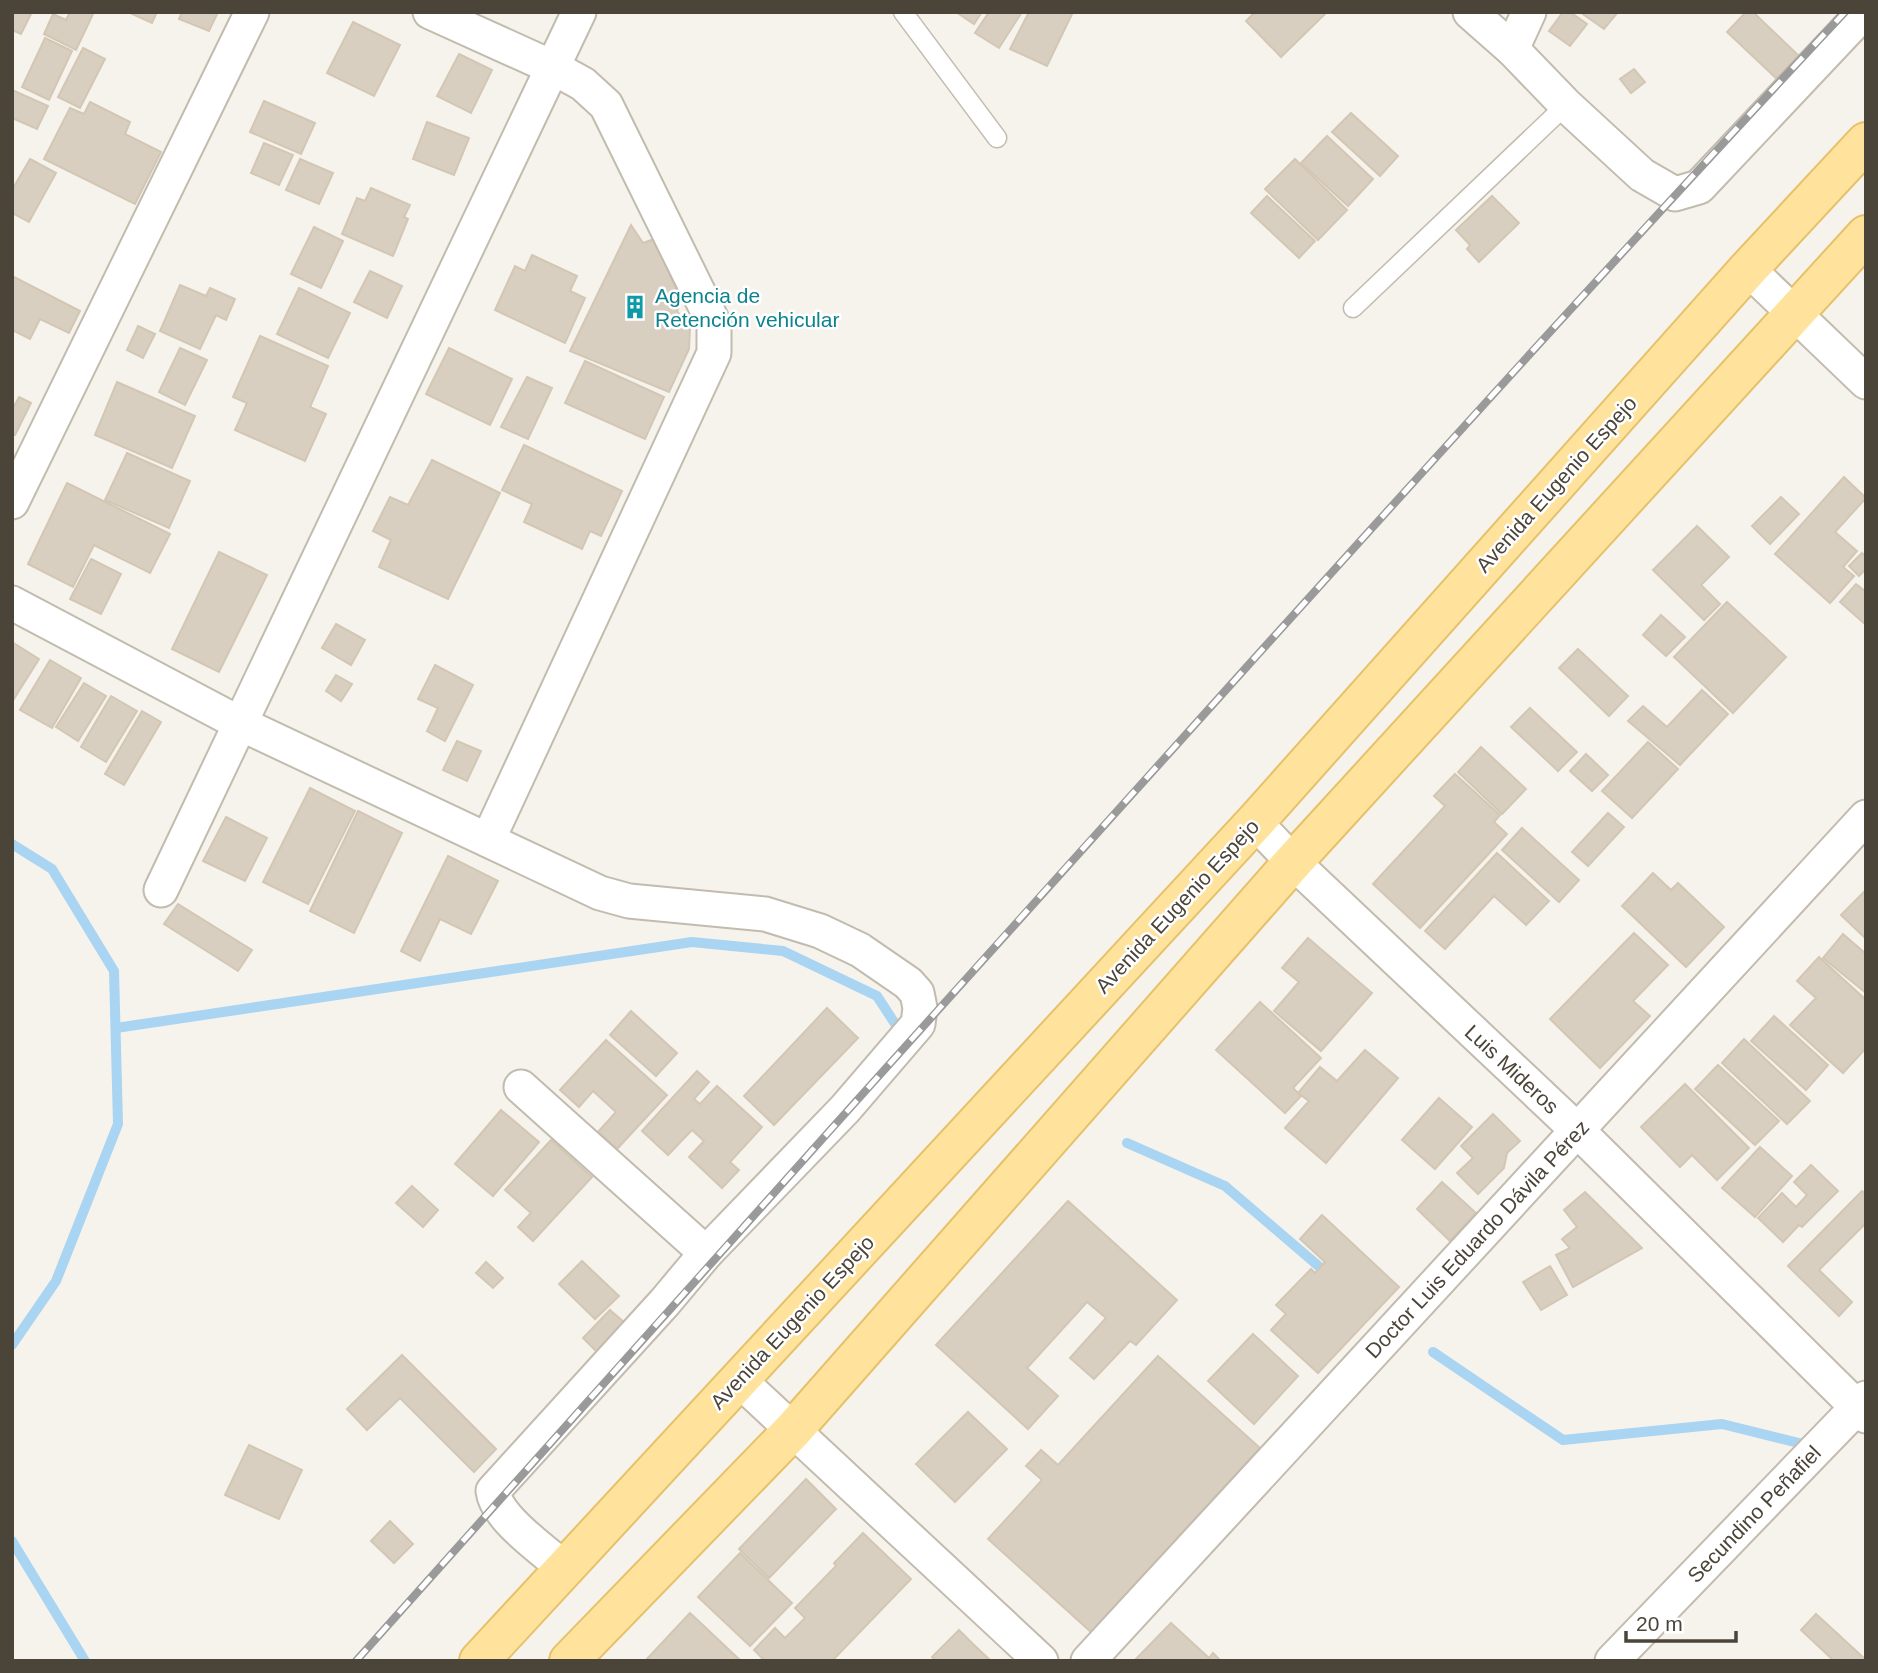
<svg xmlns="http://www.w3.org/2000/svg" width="1878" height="1673" font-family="Arial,sans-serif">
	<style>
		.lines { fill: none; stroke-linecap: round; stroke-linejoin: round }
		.stream { stroke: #a9d4f2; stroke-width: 10 }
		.building { fill: #d8cfc1; stroke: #d3c7b4; stroke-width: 2 }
		.lane-casing { stroke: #c2bbae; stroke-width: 21 }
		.street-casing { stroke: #c2bbae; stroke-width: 37 }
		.primary-casing { stroke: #e6c16a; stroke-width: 42 }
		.lane { stroke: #fff; stroke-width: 18 }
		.street { stroke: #fff; stroke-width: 33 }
		.primary { stroke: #ffe39c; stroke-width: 38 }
		.rail-casing { stroke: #9a9a9a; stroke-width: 8 }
		.rail { stroke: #fff; stroke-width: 5; stroke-dasharray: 16; stroke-linecap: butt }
		.labels { text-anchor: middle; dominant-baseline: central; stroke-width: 5; stroke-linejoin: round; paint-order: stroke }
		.culture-label { font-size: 21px; fill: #0d838f; stroke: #fff; text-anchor: start }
		.street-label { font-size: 21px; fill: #4b4439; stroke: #fff }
	</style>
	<rect width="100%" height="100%" fill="#f6f3ec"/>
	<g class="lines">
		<!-- stream -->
		<g class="stream">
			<polyline points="12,844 52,869 114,971 118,1124 56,1281 12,1345"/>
			<polyline points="116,1028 692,942 783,951 877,996 903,1036"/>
			<polyline points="1127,1143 1225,1186 1329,1275"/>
			<polyline points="1433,1352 1563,1440 1722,1424 1803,1444"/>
			<polyline points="12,1541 85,1661"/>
		</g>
	</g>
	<!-- building -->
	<g class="building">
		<polygon points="12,12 32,12 21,34 12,30"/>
		<polygon points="70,12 94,12 76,50 44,34 53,14 66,20"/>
		<polygon points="128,12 157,12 152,23"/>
		<polygon points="182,12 218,12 209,31 179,19"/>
		<polygon points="956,12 982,12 974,24"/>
		<polygon points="989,12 1022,12 999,48 975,33"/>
		<polygon points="1029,12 1073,12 1047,66 1010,49"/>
		<polygon points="1255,12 1327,12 1281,57 1246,21"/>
		<polygon points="1563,12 1570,12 1587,24 1570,46 1549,31"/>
		<polygon points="1580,12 1618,12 1604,29"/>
		<polygon points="1746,12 1753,12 1799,56 1777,79 1727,32"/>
		<polygon points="353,22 400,45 374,96 327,73"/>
		<polygon points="45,38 72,51 49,100 22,87"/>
		<polygon points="83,48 105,59 80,108 58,97"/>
		<polygon points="459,54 492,70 471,113 437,96"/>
		<polygon points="1634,69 1645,82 1631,93 1620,79"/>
		<polygon points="12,90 48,106 37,129 12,118"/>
		<polygon points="264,101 315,123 301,154 250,132"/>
		<polygon points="90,102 130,122 125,134 161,152 135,204 44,159 70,108 84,114"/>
		<polygon points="1351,113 1398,156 1380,176 1332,132"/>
		<polygon points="427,122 469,138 454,175 413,159"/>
		<polygon points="1327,136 1373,179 1348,206 1301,163"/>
		<polygon points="264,143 293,155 279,185 251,173"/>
		<polygon points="30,159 56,173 29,222 12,213 12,190"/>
		<polygon points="300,159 333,173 319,204 286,190"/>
		<polygon points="1295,159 1347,210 1318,240 1265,189"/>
		<polygon points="371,188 410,205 404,217 408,219 393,256 342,234 357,198 365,201"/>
		<polygon points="1267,196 1315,241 1299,258 1251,213"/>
		<polygon points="1492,196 1519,223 1479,262 1467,249 1470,245 1456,230"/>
		<polygon points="631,225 643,243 654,239 682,301 677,311 690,328 689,349 669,392 570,351"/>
		<polygon points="314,227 343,241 321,288 291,274"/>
		<polygon points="532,255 577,276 570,291 585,298 565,343 495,310 515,266 525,271"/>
		<polygon points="370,271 402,286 387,318 354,302"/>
		<polygon points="12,276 80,311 69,333 40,319 30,339 12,330"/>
		<polygon points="180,285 206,296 210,288 235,299 226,320 216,315 200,349 160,331"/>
		<polygon points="299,288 350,313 328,358 277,334"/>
		<polygon points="138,326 155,334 143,358 127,350"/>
		<polygon points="260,336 328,366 310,407 326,414 305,461 235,430 247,403 233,397"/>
		<polygon points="180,348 207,360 185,405 159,392"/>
		<polygon points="449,348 512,379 490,425 426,394"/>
		<polygon points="585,361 664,397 645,439 565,403"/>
		<polygon points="527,377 552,388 528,439 501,427"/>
		<polygon points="117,382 195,416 172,468 95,435"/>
		<polygon points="19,397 31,403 15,435 12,433 12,410"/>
		<polygon points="524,445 622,491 601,536 590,531 582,549 524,522 532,504 502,490"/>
		<polygon points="127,453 190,481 169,528 105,500"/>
		<polygon points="432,460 500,493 448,599 379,567 391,540 373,531 390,497 408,505"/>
		<polygon points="1844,477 1866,498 1835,532 1857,551 1843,567 1854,576 1830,603 1775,554"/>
		<polygon points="67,483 170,534 150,573 94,545 73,587 28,564"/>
		<polygon points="1781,497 1799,514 1770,544 1752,526"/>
		<polygon points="1697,526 1729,557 1701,585 1720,604 1704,620 1653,570"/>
		<polygon points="219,552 267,575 219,672 172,649"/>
		<polygon points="1862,553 1866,557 1866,569 1859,576 1849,566"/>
		<polygon points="91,559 121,574 101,614 70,599"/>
		<polygon points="1856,584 1866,592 1866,625 1840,602"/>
		<polygon points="1727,602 1786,657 1733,713 1674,657"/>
		<polygon points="1661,615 1685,637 1666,656 1643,635"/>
		<polygon points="336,624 365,640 351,665 322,648"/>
		<polygon points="12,642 39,659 12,702"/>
		<polygon points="1578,649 1628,696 1609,716 1559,668"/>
		<polygon points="50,660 81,678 52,728 20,710"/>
		<polygon points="435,665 473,685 445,741 427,731 438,708 418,699"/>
		<polygon points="336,675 352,684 341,701 326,691"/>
		<polygon points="84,683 106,696 78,741 56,727"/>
		<polygon points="1702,690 1728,714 1680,765 1628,721 1643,706 1667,727"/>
		<polygon points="111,696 137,711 106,762 81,747"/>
		<polygon points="1530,708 1577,752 1558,771 1511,727"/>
		<polygon points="142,711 161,722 124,785 105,774"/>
		<polygon points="457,741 481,751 467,781 443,770"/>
		<polygon points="1648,742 1678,769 1632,818 1602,791"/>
		<polygon points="1481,747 1526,789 1502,814 1458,772"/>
		<polygon points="1586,754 1608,775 1592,791 1570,771"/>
		<polygon points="1455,774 1500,815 1494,822 1507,834 1420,928 1373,884 1445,806 1434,796"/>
		<polygon points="310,788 355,811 308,904 263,882"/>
		<polygon points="358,811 402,833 354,933 310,911"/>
		<polygon points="1608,813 1624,827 1588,866 1572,852"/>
		<polygon points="226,817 267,838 245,881 203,861"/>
		<polygon points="1522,828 1579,880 1559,902 1502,850"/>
		<polygon points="1497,853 1549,901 1526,925 1494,896 1445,949 1425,931"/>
		<polygon points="448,856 498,881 471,934 440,919 420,961 401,951"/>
		<polygon points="1653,873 1671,890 1678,883 1724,927 1686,967 1622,906"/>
		<polygon points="1866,890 1866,939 1841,915"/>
		<polygon points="178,904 252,950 238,971 164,924"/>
		<polygon points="1634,933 1668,965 1633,1001 1650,1016 1600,1068 1550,1019"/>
		<polygon points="1843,934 1866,954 1866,993 1823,958"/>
		<polygon points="1308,938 1372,993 1321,1051 1274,1011 1299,982 1282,968"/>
		<polygon points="1819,957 1866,1000 1866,1048 1843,1073 1790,1025 1816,998 1797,981"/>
		<polygon points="1260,1002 1321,1058 1293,1088 1301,1096 1285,1113 1216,1050"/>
		<polygon points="827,1008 858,1038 774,1125 744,1096"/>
		<polygon points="631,1011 677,1053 656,1076 610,1035"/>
		<polygon points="1774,1016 1828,1065 1806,1090 1751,1041"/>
		<polygon points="1744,1039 1810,1101 1787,1124 1722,1063"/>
		<polygon points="606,1040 667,1095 617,1149 598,1132 616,1112 593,1091 579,1107 560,1090"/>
		<polygon points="1365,1050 1398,1078 1326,1163 1285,1128 1309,1101 1298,1093 1320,1067 1337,1081"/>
		<polygon points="1718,1065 1779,1121 1755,1145 1695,1089"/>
		<polygon points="697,1071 709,1082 694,1099 700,1104 717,1086 762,1127 730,1162 739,1170 722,1188 689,1157 704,1141 692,1130 668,1155 642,1131"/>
		<polygon points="1685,1084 1749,1148 1717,1180 1692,1155 1680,1167 1641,1127"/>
		<polygon points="1439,1098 1472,1127 1435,1169 1402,1140"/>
		<polygon points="501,1110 539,1142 493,1196 455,1164"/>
		<polygon points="1493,1114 1520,1141 1507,1153 1504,1168 1478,1194 1457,1173 1473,1158 1461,1146"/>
		<polygon points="551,1140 592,1177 533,1241 518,1227 531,1213 505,1190"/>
		<polygon points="1760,1147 1792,1176 1755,1217 1722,1188"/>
		<polygon points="1811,1165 1838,1191 1802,1227 1799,1225 1783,1242 1758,1218 1782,1193 1796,1207 1807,1195 1794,1182"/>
		<polygon points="1442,1182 1476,1213 1450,1241 1417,1209"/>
		<polygon points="412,1186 438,1210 423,1227 396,1203"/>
		<polygon points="1862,1191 1866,1194 1866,1223 1819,1270 1852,1302 1839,1316 1788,1266"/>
		<polygon points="1585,1192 1642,1248 1573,1287 1556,1255 1570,1248 1562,1239 1577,1227 1564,1210"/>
		<polygon points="1068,1201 1177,1300 1136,1345 1130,1341 1094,1379 1070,1358 1106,1318 1087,1302 1027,1368 1058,1396 1028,1429 936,1345"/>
		<polygon points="1322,1215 1399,1287 1318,1373 1271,1330 1286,1314 1276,1305 1311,1269 1315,1273 1325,1262 1300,1239"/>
		<polygon points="582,1261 619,1296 595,1319 559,1284"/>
		<polygon points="486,1262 503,1278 493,1288 476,1273"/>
		<polygon points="1550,1266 1567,1295 1541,1310 1523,1282"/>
		<polygon points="610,1310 625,1323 597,1352 583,1338"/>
		<polygon points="1253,1334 1298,1376 1254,1424 1208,1381"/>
		<polygon points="402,1355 496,1449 474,1472 400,1398 367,1430 347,1409"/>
		<polygon points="1158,1356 1260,1448 1091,1632 988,1539 1042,1480 1026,1466 1041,1450 1058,1465"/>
		<polygon points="968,1412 1007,1449 955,1502 916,1464"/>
		<polygon points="249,1445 302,1470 279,1519 225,1495"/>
		<polygon points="806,1479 836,1509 769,1578 739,1549"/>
		<polygon points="390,1521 413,1544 394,1563 371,1541"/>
		<polygon points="863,1533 911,1579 832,1661 765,1661 754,1650 775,1628 785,1638 805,1618 795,1608 836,1566 834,1563"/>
		<polygon points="740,1553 792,1603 750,1646 698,1597"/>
		<polygon points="690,1613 741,1661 645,1661"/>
		<polygon points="1816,1614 1866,1660 1866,1661 1834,1661 1801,1630"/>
		<polygon points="1171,1623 1209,1658 1213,1653 1221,1661 1134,1661"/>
		<polygon points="959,1630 973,1644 991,1661 936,1661 932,1657"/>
	</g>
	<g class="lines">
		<!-- lane casing -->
		<g class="lane-casing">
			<g id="lane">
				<polyline points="903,12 997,138"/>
				<polyline points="1353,308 1566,105"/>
			</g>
		</g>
		<!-- street casing -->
		<g class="street-casing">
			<g id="street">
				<polyline points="430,12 554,68 583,84 606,105 714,324 714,353 488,840"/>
				<polyline points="1470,12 1512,49 1566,105 1642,175 1675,194 1699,187 1864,12"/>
				<polyline points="1512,49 1529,12"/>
				<polyline points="1748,269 1866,382"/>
				<polyline points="12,502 252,12"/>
				<path d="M12,603L239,723L600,893L629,901L765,914L820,931L860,950L908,983L917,993L920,1008L918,1024L845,1109L706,1253L665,1302L493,1491C496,1518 545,1551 565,1569"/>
				<polyline points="1255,822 1293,862 1577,1130 1866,1416"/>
				<polyline points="161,890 579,12"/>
				<polyline points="521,1087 706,1253"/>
				<polyline points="738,1379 1041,1661"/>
				<polyline points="1088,1661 1866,817"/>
				<polyline points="1612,1661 1866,1398"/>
			</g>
		</g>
		<!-- primary casing -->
		<g class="primary-casing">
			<g id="primary">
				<polyline points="479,1661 1255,822 1748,269 1866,142"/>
				<polyline points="569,1661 793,1430 1293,862 1866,235"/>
			</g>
		</g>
		<!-- lane -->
		<use href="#lane" class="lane"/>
		<!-- street -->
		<use href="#street" class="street"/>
		<!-- primary -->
		<use href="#primary" class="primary"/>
		<!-- rail casing -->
		<g class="rail-casing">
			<path id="rail" d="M356,1661C651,1330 946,1000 1243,671C1442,450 1642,229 1845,12"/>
		</g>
		<!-- rail -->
		<use href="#rail" class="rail"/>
	</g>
	<!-- icons -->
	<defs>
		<g id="building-bare" transform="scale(1.89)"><path d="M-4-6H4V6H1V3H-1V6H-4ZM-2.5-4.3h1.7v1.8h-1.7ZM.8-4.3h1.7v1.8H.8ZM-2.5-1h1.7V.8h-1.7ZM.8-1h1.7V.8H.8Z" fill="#0f9aa8" stroke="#fff" stroke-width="2.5" paint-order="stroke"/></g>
	</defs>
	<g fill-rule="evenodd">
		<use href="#building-bare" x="635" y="307"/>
	</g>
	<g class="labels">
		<!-- culture labels -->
		<g class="culture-label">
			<text x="655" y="295">Agencia de<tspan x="655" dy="24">Retención vehicular</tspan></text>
		</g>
		<!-- street labels -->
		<g class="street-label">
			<text transform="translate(1556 484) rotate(-48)">Avenida Eugenio Espejo</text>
			<text transform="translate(1177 906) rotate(-47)">Avenida Eugenio Espejo</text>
			<text transform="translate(1512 1069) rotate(43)">Luis Mideros</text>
			<text transform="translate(1477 1239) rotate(-47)">Doctor Luis Eduardo Dávila Pérez</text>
			<text transform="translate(792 1322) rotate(-47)">Avenida Eugenio Espejo</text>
			<text transform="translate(1754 1514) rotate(-46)">Secundino Peñafiel</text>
		</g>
	</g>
	<!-- border -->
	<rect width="1878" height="1673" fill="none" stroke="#4b4439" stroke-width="28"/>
	<!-- scale -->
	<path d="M1626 1631v10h110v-10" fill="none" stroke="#4b4439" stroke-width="3.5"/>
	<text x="1636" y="1631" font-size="21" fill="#4b4439" stroke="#ffffff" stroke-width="5" paint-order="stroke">20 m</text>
</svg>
